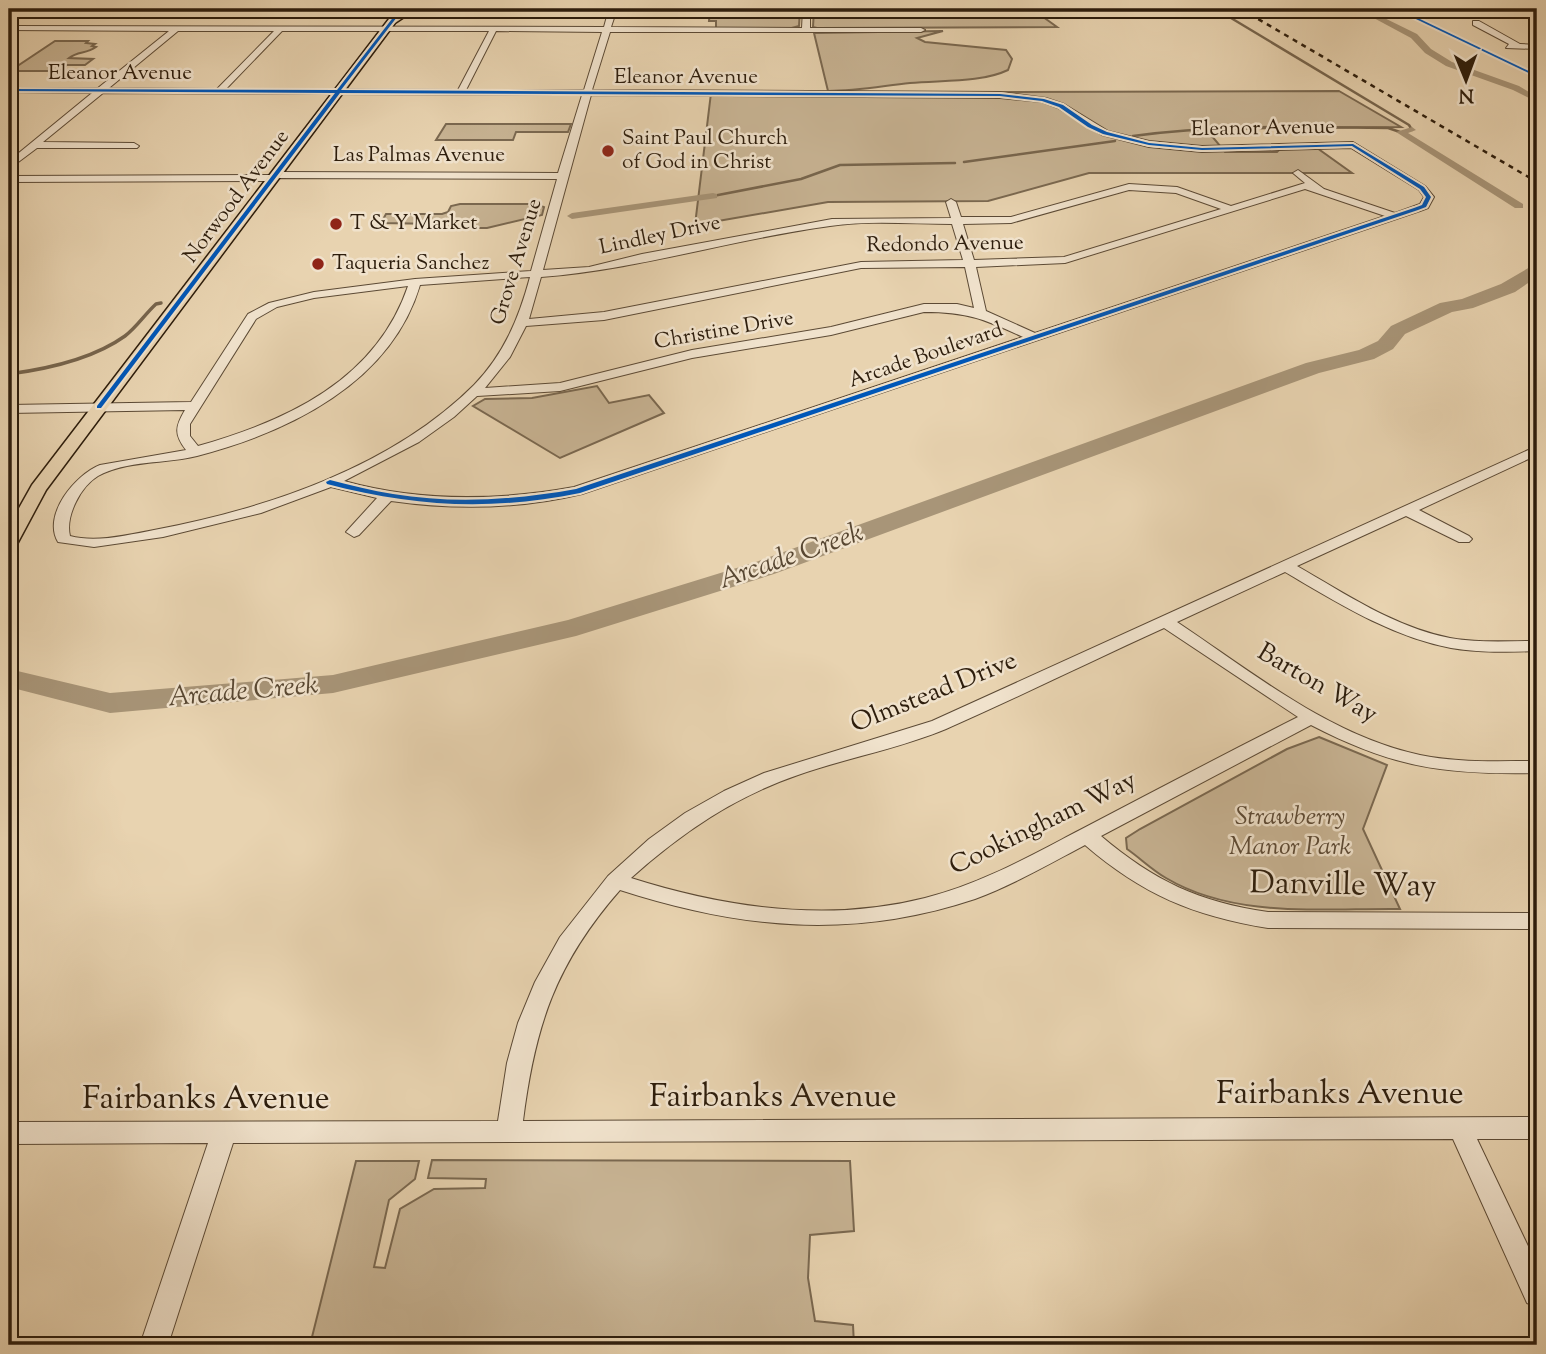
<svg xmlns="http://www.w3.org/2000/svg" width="1546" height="1354" font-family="'Sorts Mill Goudy',serif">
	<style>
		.green { fill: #c8b494; stroke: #7a6850; stroke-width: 2 }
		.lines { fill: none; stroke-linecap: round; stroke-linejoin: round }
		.stream-far1 { stroke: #77654d; stroke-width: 2.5 }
		.stream { stroke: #77654d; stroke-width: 3.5 }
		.canal { fill: #a89578; fill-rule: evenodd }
		.river { fill: #a89578; fill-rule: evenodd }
		.minor-casing { stroke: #5c4a35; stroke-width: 2 }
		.major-casing { stroke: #2d1d0c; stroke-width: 3 }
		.minor { fill: #f0e2cc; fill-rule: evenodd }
		.major { fill: #e8d3b0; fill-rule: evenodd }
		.rail { stroke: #2d1d0c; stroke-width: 2.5; stroke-dasharray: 5 5; stroke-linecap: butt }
		.cycleway-casing { stroke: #f0e2cc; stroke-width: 4 }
		.cycleway { fill: #0057b8; fill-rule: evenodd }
		.poi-dot { fill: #8f2418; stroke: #f0e2cc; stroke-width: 2.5 }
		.labels { text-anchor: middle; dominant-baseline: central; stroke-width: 5; stroke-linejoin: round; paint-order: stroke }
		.far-street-label { font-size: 21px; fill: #2d1d0c; stroke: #f0e2cc }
		.far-poi-label { font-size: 21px; fill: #2d1d0c; stroke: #f0e2cc; text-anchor: start }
		.street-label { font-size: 26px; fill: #2d1d0c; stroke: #f0e2cc }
		.park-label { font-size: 26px; font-style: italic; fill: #5c4a35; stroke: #f0e2cc }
		.water-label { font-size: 28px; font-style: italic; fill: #584732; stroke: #f0e2cc }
		.near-street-label { font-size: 32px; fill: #2d1d0c; stroke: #f0e2cc }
	</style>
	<rect width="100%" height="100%" fill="#e8d3b0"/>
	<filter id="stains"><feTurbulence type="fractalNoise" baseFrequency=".00286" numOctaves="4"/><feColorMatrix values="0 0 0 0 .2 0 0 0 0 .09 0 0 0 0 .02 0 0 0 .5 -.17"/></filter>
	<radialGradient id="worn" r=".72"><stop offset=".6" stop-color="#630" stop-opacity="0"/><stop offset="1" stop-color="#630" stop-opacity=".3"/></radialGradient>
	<!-- green -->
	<g class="green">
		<polygon points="710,9 800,9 799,26 788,29 716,29 716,21 709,21"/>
		<polygon points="814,9 1032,9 1057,27 817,28 813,27"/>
		<path d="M943,31L917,38L925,42L1006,50L1012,59L1008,70C981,83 941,80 910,83C882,86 857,91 828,91L814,33Z"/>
		<path d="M55,41H88L86,43L95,44L92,46L96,47C86,54 78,51 69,58L93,59L85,65H67L58,71H10Z"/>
		<polygon points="1339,91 1401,127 1206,129 1225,152 1277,152 1280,149 1317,148 1352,173 1089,173 988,201 828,202 695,225 711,93"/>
		<polygon points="446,124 571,124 568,132 516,132 513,140 436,140"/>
		<polygon points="460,204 536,204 544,207 542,215 487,228 437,228 438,224 381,223 386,214 442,214 448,212 451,206"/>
		<polygon points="597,386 609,403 649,395 664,413 560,458 473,406 485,399 532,398"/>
		<path d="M1319,737L1387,765L1363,829L1400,909C1323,908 1235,919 1166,878C1152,870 1140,858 1127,849L1126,838L1140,829L1287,749Z"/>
		<polygon points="432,1160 850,1161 854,1231 810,1235 808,1278 815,1321 853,1325 854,1345 310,1345 356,1161 419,1161 415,1179 389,1200 374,1267 385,1268 400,1209 434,1189 485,1188 486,1179 428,1178"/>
	</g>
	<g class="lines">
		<!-- stream-far1 -->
		<g class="stream-far1">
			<polyline points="1216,9 1409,125 1412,130"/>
			<path d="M1133,136C1218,124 1303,127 1388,128L1400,132"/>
			<polyline points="964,162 1115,141"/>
			<polyline points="713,196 801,179 840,165 955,163"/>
		</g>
		<!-- stream -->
		<path class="stream" d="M9,374C47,369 93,359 125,336C137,327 145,314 156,304L161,303"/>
		<!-- canal -->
		<g class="canal">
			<polygon points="1357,9 1366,9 1417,34 1431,49 1452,62 1519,86 1537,97 1537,102 1513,90 1446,66 1425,53 1411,38"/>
			<polygon points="1412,127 1416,130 1408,133 1523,204 1523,208 1515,208 1396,132"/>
			<polygon points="713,193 717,194 717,198 572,219 567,216 572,213"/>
		</g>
		<!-- river -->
		<polygon class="river" points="1537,263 1537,277 1515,292 1473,308 1452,312 1405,334 1393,349 1374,359 1319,373 774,574 576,636 333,693 110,713 9,687 9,669 110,693 333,675 568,620 756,562 1306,363 1359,350 1378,341 1391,326 1440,303 1462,299 1501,284"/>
		<!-- minor casing -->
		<g class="minor-casing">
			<g id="minor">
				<polygon points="9,9 16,9 9,11"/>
				<path d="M609,9H617L611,27L802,28L803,9H810V28H921L925,30L921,32H610L592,90L1000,92L1046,98L1064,104L1108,131L1149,141L1202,146L1353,142L1425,186L1434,197L1428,208L1420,211L582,494C520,509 454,510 391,501L359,535L354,537L346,532L377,498L331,487L261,513L163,537L94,547L58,542C42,515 75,475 100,465L186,450C174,434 175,427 185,410L9,413V405L191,402L248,314L269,303L314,292L415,279L531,271L557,179L278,178L273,181L9,182V176L271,175L276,172L558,173L582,95L103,93L43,142L134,143L139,146L137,148H37L9,169V161L92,93L9,92V88H98L169,31L9,30V26L604,27ZM178,31H274L217,89L109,88ZM282,31H489L458,90L226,89ZM496,31L602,32L584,90H466ZM591,95L1000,98L1042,102L1058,108L1102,135L1149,147L1202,152L1351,148L1419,190L1424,197L1420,204L1395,213L1324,189L1298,170L1293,173L1305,183L1231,206L1177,187L1129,184L1011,217H961L956,202L951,199L946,202L951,218L832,219L642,254L589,267L543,270ZM1305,189L1385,216L1035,333L986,311L976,267L1065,263ZM1129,190L1176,193L1221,209L1064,257L974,260L963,224L1011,223ZM952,224L963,260L861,262L604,312L529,319L541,277C637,270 733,239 830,226C869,220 912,224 952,224ZM965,267L974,308L957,304H924L831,327L692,350L560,383L485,388L510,357L526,326L604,320L861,268ZM530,277C519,318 504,354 474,385C392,467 266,509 154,530C128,535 96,543 70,536C65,516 81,486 98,476C126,460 166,464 197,456C289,432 391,383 420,285ZM408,286C376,380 287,421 198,446L190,436V424L256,319L277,307L314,298ZM924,312C968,312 984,319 1023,337L574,487C497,501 420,502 344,481L419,442L454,417L477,396L560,391L692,358L831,335Z"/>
				<polygon points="1473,21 1479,21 1520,44 1537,45 1537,49 1506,48 1509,44 1473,25"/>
				<path d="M1537,446V455L1419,510L1469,536L1472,539L1469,542H1459L1406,516L1297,566C1346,594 1394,627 1450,638C1478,643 1508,641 1537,641V651C1509,652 1479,653 1451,648C1390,636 1338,603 1285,572L1177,622C1252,672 1330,736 1420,755C1458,763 1498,761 1537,761V773C1445,775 1394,768 1311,725L1101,836C1154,881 1199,902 1268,912L1537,913V929L1268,928C1193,916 1142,894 1085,845C1049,864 1013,885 975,899C852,940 741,929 620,890C556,963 535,1025 523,1121L1537,1117V1139H1477L1537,1265V1307L1527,1303L1453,1139L233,1143L168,1345H140L208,1143L9,1144V1122L498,1121L507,1063L518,1023L535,982L560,937L608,876L649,839L685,813L724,791L764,773L932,721ZM1164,628L1298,717C1225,754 1152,792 1080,830C1030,856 981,884 925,898C827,923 726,908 631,878C681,833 734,797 798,775C846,758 898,749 946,729C1019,697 1091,661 1164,628Z"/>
			</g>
		</g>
		<!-- major casing -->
		<g class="major-casing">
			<polygon id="major" points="405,9 416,9 395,23 46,490 16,546 9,547 9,526 32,485 389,19"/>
		</g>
		<!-- minor -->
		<use href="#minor" class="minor"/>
		<!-- major -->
		<use href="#major" class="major"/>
		<!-- rail -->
		<polyline class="rail" points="1241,9 1537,182"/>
		<!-- cycleway casing -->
		<g class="cycleway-casing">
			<g id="cycleway">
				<path d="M410,9H414L397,17L341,90L1000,94L1044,99L1063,105L1092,125L1107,132L1149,143L1202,148L1353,144L1424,187L1431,197L1426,207L1418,210L580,493C491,511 415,507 327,484L326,482L330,480C351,485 372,491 393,494C454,504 515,500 576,489L1414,208L1422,205L1426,197L1420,189L1352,146L1202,150L1149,145L1103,134L1088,127L1059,107L1042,101L1000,96L340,93L101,408H97V406L335,93L9,91V89L337,90L395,15Z"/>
				<polygon points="1395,9 1399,9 1537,75 1537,77"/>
			</g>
		</g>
		<!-- cycleway -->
		<use href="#cycleway" class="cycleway"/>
	</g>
	<!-- markers -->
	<g class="poi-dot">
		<circle cx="608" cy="151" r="7"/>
		<circle cx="336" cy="224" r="7"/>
		<circle cx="318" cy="264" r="7"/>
	</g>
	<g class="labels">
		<!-- far-street labels -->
		<g class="far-street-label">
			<text x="120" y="74">Eleanor Avenue</text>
			<text x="686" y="78">Eleanor Avenue</text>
			<text transform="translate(1263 129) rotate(-1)">Eleanor Avenue</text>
			<text x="419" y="156">Las Palmas Avenue</text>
			<text transform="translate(237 197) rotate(-53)">Norwood Avenue</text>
			<text transform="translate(660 236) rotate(-12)">Lindley Drive</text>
			<text transform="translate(945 245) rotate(-1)">Redondo Avenue</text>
			<text transform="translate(517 262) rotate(-73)">Grove Avenue</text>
			<text transform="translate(724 331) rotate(-10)">Christine Drive</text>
			<text transform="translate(926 356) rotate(-19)">Arcade Boulevard</text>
		</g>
		<!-- far-poi labels -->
		<g class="far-poi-label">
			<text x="622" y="139">Saint Paul Church<tspan x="622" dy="24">of God in Christ</tspan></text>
			<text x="350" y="224">T &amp; Y Market</text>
			<text x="332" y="264">Taqueria Sanchez</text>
		</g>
		<!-- street labels -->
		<g class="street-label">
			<text transform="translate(1317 684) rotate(30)">Barton Way</text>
			<text transform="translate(934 693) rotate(-22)">Olmstead Drive</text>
			<text transform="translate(1043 824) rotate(-26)">Cookingham Way</text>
		</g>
		<!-- park labels -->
		<g class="park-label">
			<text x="1290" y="817">Strawberry<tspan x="1290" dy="30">Manor Park</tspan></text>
		</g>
		<!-- water labels -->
		<g class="water-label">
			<text transform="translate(791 557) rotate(-19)">Arcade Creek</text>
			<text transform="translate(243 692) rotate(-5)">Arcade Creek</text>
		</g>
		<!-- near-street labels -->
		<g class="near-street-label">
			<text transform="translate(1343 886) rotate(1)">Danville Way</text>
			<text x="1340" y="1095">Fairbanks Avenue</text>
			<text x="773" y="1098">Fairbanks Avenue</text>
			<text x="206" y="1100">Fairbanks Avenue</text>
		</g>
	</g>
	<!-- margin -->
	<rect width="1546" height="1354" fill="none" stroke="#e8d3b0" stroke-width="35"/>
	<rect x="10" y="10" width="1525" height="1333" fill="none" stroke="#2d1d0c" stroke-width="3.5"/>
	<rect x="18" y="18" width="1511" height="1319" fill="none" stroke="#2d1d0c" stroke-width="2"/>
	<!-- north arrow -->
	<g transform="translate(1466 80) rotate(179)" stroke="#f0e2cc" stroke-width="5" paint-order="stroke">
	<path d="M0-5L12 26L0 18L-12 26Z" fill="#2d1d0c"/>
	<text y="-10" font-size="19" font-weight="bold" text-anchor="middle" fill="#2d1d0c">N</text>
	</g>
	<rect width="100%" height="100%" filter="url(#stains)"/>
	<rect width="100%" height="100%" fill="url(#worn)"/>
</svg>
